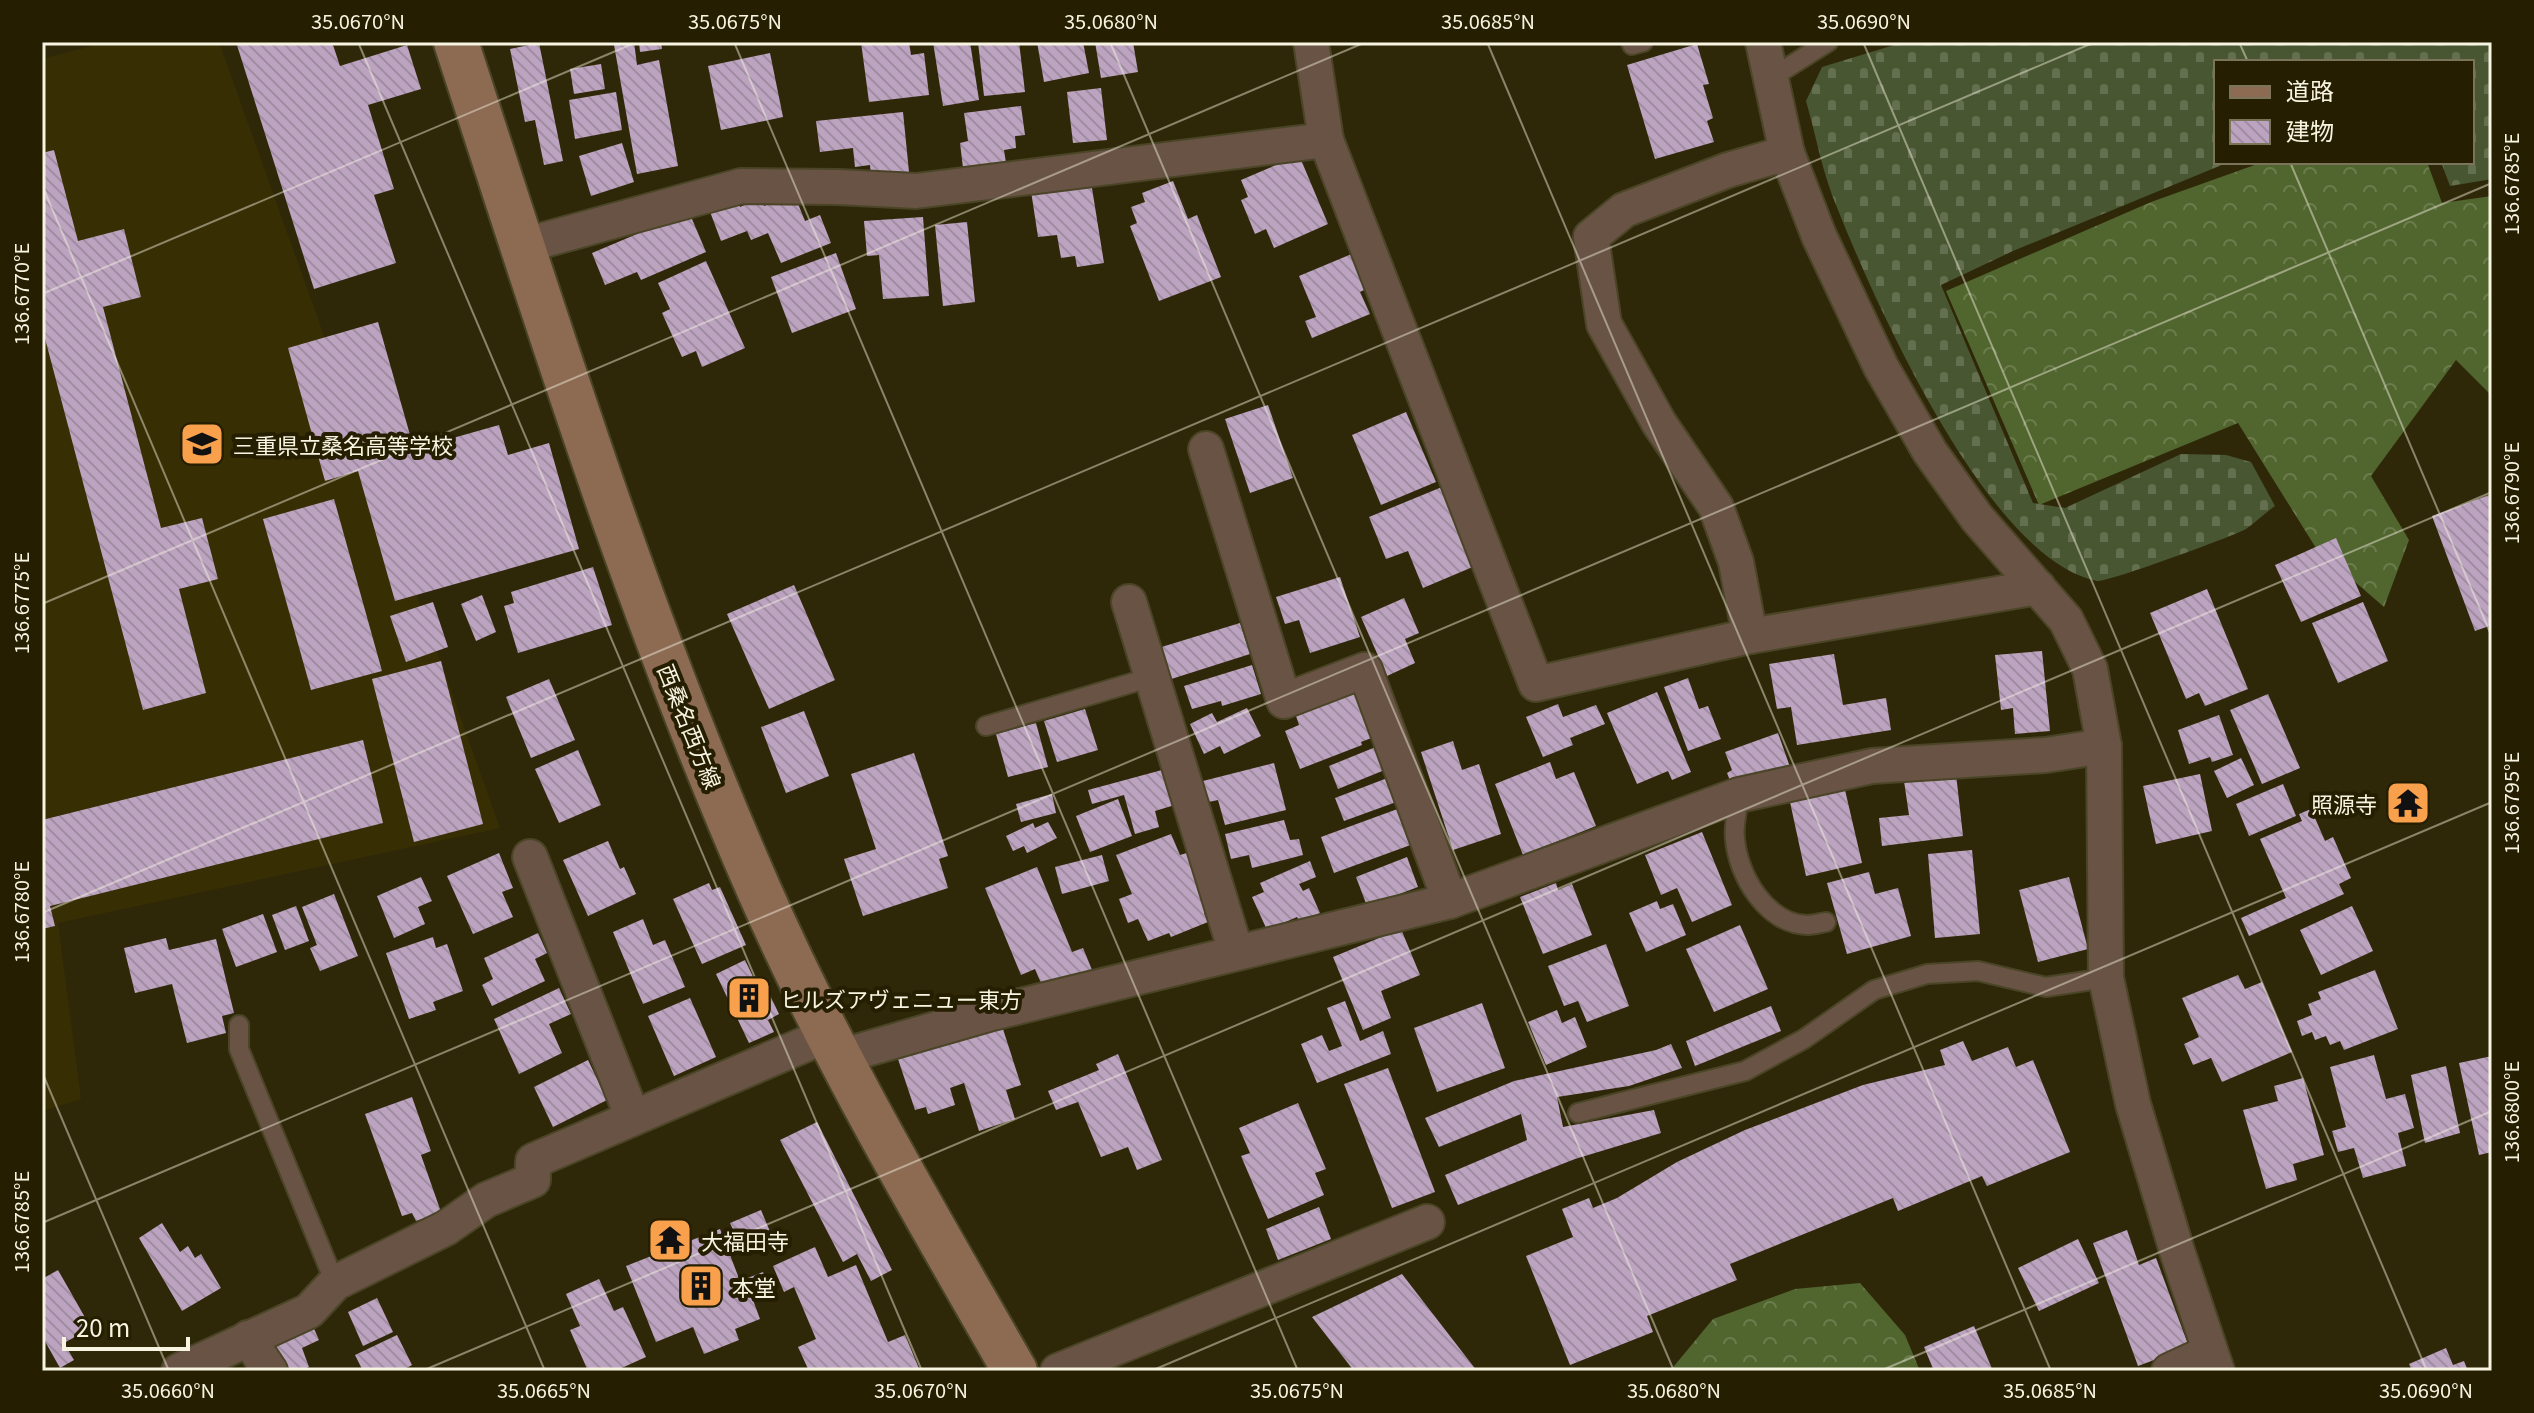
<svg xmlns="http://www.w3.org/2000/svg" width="2534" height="1413" font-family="Georgia,'Noto Sans JP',serif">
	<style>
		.built { fill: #372e04 }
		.forest { fill: url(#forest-crowns) }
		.cemetery { fill: url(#cemetery-stones) }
		.building { fill: url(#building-back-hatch) }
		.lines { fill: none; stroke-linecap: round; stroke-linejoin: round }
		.lane-casing { stroke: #4b4527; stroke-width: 22 }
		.street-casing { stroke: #4b4527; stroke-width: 38 }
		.secondary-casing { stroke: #4b4527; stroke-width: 48 }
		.lane { stroke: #695344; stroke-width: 18 }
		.street { stroke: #695344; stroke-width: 34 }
		.secondary { stroke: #8d6b53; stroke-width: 44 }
		.ticks { fill: none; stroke: #f8f4e2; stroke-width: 2; stroke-opacity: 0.45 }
		.labels { text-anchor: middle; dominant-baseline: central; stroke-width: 8; stroke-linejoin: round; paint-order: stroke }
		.poi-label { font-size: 22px; fill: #f8f4e2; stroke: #251e00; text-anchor: start }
		.street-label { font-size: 22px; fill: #f8f4e2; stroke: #251e00 }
		.neatline { fill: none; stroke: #f8f4e2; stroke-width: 3 }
		.ticks-label { font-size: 20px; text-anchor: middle; fill: #f8f4e2 }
	</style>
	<defs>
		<pattern id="forest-crowns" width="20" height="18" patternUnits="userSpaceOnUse" patternTransform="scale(2)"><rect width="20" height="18" fill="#51652f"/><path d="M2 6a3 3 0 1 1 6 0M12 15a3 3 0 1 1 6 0" fill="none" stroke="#6b7c4d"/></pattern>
		<pattern id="cemetery-stones" width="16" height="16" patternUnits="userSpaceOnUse" patternTransform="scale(2)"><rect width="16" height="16" fill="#485631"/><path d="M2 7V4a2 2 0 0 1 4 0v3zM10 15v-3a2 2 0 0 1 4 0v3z" fill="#636f4f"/></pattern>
		<pattern id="building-back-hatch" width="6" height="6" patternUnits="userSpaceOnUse" patternTransform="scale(2)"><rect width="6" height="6" fill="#bca4c1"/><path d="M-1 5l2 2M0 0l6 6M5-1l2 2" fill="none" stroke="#a08da2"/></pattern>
	</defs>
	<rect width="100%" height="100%" fill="#2f2808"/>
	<!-- built -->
	<polygon class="built" points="107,42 219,42 500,828 58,923 81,1099 42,1111 42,59"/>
	<!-- forest -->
	<g class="forest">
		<polygon points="2263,162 2427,162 2442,203 2492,196 2492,396 2456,360 2371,476 2409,540 2384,607 2316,548 2238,423 2039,505 1946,291 2151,202"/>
		<polygon points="1860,1283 1905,1335 1920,1371 1670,1371 1713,1319 1795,1289"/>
	</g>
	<!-- cemetery -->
	<path class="cemetery" d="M1904,42H2492V179L2450,186L2441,162H2472V62H2216V162H2229L2013,251L1941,285L2033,503L2065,508L2181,454L2226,455L2251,462L2275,506C2265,513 2256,522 2246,529C2234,536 2106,583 2097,581C1986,559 1871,294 1832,195C1821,165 1815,132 1806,101L1822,67Z"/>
	<!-- building -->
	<g class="building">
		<polygon points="236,42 332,42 340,66 407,45 421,89 368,105 394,189 374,195 396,263 314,289"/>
		<polygon points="630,42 634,42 637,65 659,60 678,166 637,174 614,45"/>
		<polygon points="639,42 661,42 662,49 640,52"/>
		<polygon points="861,42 909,42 911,55 924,53 929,95 869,102"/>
		<polygon points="933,42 970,42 979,100 943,106"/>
		<polygon points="978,42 1019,42 1025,92 984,96"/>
		<polygon points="1037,42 1083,42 1089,73 1044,82"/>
		<polygon points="1095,42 1133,42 1138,72 1101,78"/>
		<polygon points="539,43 563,161 544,165 535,120 525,122 510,49"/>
		<polygon points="1697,44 1709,84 1703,85 1713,118 1707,121 1714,142 1655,159 1627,65"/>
		<polygon points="770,53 783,117 721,130 708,66"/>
		<polygon points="601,64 605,89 574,94 570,69"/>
		<polygon points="1101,88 1107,140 1073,143 1067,92"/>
		<polygon points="616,92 622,130 575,139 569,100"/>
		<polygon points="1021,106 1025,135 1015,136 1016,148 1004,150 1006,163 963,168 960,143 968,141 964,113"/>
		<polygon points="903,112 909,172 871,176 870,165 855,167 853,148 820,152 816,121"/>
		<polygon points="622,143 634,182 591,196 579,156"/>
		<polygon points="54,150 78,241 124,229 141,297 103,307 161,528 202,518 218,579 179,589 206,693 143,710 42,327 42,153"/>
		<polygon points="1299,155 1328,224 1274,248 1266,229 1255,234 1241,200 1248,197 1241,180"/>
		<polygon points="1173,181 1188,219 1197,215 1221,277 1159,301 1130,226 1137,223 1131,207 1145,202 1142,193"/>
		<polygon points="1091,182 1104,263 1077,267 1075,256 1061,258 1057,235 1038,237 1031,191"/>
		<polygon points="794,194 805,221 820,215 831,243 781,263 768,233 751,240 747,231 721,241 709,209 736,198 740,207 761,198 764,206"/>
		<polygon points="689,212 706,252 641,280 637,272 605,285 592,253"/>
		<polygon points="923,217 929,296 883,299 879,255 867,256 864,221"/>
		<polygon points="967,222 975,302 943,306 935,225"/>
		<polygon points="836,253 856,309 792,333 771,277"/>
		<polygon points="1354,253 1368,288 1360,292 1370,314 1312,338 1305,321 1316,317 1299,276"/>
		<polygon points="706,261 745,348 702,367 696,351 682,357 662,313 670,309 658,283"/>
		<polygon points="378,322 414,449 499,425 508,455 549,443 579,549 395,601 358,471 325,481 288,348"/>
		<polygon points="1268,405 1293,478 1250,493 1225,419"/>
		<polygon points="1406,412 1436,482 1381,505 1352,435"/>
		<polygon points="1442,487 1475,566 1423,588 1408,551 1386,559 1369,517"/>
		<polygon points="2492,494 2492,625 2475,631 2432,516"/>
		<polygon points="334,499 382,671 311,690 263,519"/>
		<polygon points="2336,538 2361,596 2301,622 2275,565"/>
		<polygon points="593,567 612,625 518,653 504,606 514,603 511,592"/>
		<polygon points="1340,577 1360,637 1310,653 1299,620 1285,624 1276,597"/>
		<polygon points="794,585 835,680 769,709 727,614"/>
		<polygon points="2207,589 2248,689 2205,706 2199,693 2186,699 2150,613"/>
		<polygon points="482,595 496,632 476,641 461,604"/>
		<polygon points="1404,598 1419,633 1405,639 1415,663 1387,676 1361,617"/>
		<polygon points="433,602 448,647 406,662 390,616"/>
		<polygon points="2363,602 2388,661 2338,683 2312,623"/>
		<polygon points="1240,623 1250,654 1165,681 1155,649"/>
		<polygon points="2042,651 2050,731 2015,734 2013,708 2001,710 1995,655"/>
		<polygon points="1834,654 1843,705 1886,698 1891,730 1797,745 1791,707 1777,709 1769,664"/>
		<polygon points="441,661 483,824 414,842 372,679"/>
		<polygon points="1252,665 1261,694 1222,706 1221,701 1192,709 1184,686"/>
		<polygon points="1688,678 1699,709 1708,706 1721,739 1688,751 1664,687"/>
		<polygon points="549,679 575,740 531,758 506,697"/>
		<polygon points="1356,692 1374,737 1361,742 1362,745 1300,769 1285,731 1299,725 1296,716"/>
		<polygon points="1657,692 1691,772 1672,780 1668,771 1637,784 1607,713"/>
		<polygon points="2268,694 2300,768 2262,784 2230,710"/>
		<polygon points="1558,704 1563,717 1596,705 1605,724 1570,738 1573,745 1543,757 1526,717"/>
		<polygon points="1247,708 1261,736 1224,754 1220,746 1204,754 1190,724 1212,713 1217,722"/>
		<polygon points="1085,709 1098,750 1057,762 1044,721"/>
		<polygon points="804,711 829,776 786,793 761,727"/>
		<polygon points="2219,715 2233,755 2212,762 2210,757 2189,764 2178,730"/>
		<polygon points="1036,723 1048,767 1008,777 996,734"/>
		<polygon points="1778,733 1790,767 1733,788 1727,773 1732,770 1725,752"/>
		<polygon points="363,740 383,823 50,906 55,926 42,929 42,820"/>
		<polygon points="1453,741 1462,770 1479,764 1501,834 1453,850 1421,752"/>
		<polygon points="1383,744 1392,767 1338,789 1329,766"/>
		<polygon points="578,750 601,805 559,823 535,769"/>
		<polygon points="914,753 948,856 939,859 948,888 863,916 844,859 876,849 851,774"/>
		<polygon points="2241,758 2254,785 2227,798 2214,771"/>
		<polygon points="1550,762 1556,779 1574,772 1596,826 1523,855 1495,784"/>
		<polygon points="1274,763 1286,810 1225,825 1218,800 1204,803 1199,782"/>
		<polygon points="1162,770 1166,785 1172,783 1178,804 1155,811 1159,827 1135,834 1124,795 1092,804 1088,790"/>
		<polygon points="1956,774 1963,836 1882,846 1879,818 1909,815 1904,781"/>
		<polygon points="2200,774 2212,831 2156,844 2143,786"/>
		<polygon points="1390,777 1399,801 1344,821 1335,798"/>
		<polygon points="2283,784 2296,816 2249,836 2236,804"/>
		<polygon points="1845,790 1862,863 1806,876 1790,802"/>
		<polygon points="1052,794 1056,813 1021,822 1016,804"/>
		<polygon points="1118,799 1132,836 1090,852 1076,816"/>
		<polygon points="1403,807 1416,843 1334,873 1321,837"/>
		<polygon points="2311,809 2325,841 2333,837 2351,878 2339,884 2344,894 2249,936 2241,918 2286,898 2260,839 2302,821 2299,814"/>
		<polygon points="1284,820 1290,840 1299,839 1303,855 1252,868 1249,855 1231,859 1225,834"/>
		<polygon points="1048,822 1057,838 1027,853 1024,846 1013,851 1006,836 1033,823 1035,828"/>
		<polygon points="1702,832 1732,905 1692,922 1677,888 1661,895 1645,855"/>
		<polygon points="1171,834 1180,855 1190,852 1213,909 1204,913 1208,922 1171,937 1169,933 1148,941 1138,919 1128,923 1119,899 1132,894 1116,855"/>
		<polygon points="608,841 620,869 624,867 636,894 588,916 563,860"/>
		<polygon points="1972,850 1980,934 1935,938 1928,854"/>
		<polygon points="499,853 513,888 502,892 513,917 473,934 447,876"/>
		<polygon points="1102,855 1109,881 1062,894 1055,867"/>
		<polygon points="1407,857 1418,887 1367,906 1356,877"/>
		<polygon points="1310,861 1316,877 1299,884 1303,891 1309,888 1320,913 1300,922 1297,917 1267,930 1252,897 1264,892 1260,883"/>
		<polygon points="1037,867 1072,952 1083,948 1092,970 1044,990 1035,969 1021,975 985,888"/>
		<polygon points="1869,872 1875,894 1898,888 1911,936 1847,954 1827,883"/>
		<polygon points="421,877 432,901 418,907 425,924 394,938 377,896"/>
		<polygon points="2069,877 2088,949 2038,962 2019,890"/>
		<polygon points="709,883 712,890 720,887 746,945 702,964 673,899"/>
		<polygon points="1556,883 1558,890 1572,884 1592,935 1543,954 1520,897"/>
		<polygon points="334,894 358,956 320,971 310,948 317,945 302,907"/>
		<polygon points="1657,901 1660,909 1673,904 1686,935 1646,952 1629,913"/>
		<polygon points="296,906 309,941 285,950 272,915"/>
		<polygon points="2352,906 2373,951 2321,975 2300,930"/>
		<polygon points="263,914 277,952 236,967 222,929"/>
		<polygon points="643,919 653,945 665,940 685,987 643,1004 613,932"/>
		<polygon points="1740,925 1768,989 1714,1012 1686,949"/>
		<polygon points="1401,929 1420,975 1381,991 1391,1018 1363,1030 1333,957"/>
		<polygon points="538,933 547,953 535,959 545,981 492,1006 482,985 493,979 484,958"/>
		<polygon points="433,937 436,948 447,944 463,991 433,1002 436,1010 409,1019 386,953"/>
		<polygon points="166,938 169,950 216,939 234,1013 222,1016 226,1033 187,1043 172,984 135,993 124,948"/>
		<polygon points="1606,944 1629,1006 1587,1022 1578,1001 1564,1006 1548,966"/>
		<polygon points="745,960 755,981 761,977 779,1014 768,1020 774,1032 749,1043 716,974"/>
		<polygon points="2375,970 2398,1029 2344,1050 2340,1041 2330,1045 2326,1036 2315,1040 2312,1032 2302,1036 2297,1021 2312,1015 2308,1004 2321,999 2318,992"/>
		<polygon points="2238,975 2245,989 2262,982 2292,1052 2222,1082 2211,1058 2193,1065 2184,1044 2199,1037 2182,998"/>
		<polygon points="559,988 571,1014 549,1024 562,1053 519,1074 494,1019"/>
		<polygon points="690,998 716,1057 674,1076 648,1016"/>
		<polygon points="1345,1001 1360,1041 1383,1031 1391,1054 1317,1083 1301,1044 1322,1035 1329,1051 1342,1046 1327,1008"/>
		<polygon points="1482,1003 1505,1068 1437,1092 1414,1028"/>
		<polygon points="1771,1006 1781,1031 1695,1066 1686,1041"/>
		<polygon points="1557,1010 1562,1023 1575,1017 1587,1047 1546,1065 1528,1022"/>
		<polygon points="1002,1026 1021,1085 1006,1090 1015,1119 979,1131 964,1083 950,1088 955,1105 928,1114 926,1107 915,1110 898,1059"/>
		<polygon points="1963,1041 1972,1061 2008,1047 2016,1067 2033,1060 2070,1152 1987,1186 1982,1176 1898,1211 1893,1198 1730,1264 1737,1280 1647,1316 1653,1332 1570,1365 1526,1256 1573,1237 1562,1209 1589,1198 1593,1208 1617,1198 1677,1162 1745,1130 1863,1085 1945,1065 1940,1050"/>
		<polygon points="1671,1044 1682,1068 1629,1086 1557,1097 1563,1127 1654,1110 1661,1133 1575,1159 1458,1205 1445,1175 1527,1140 1521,1114 1439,1147 1425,1118 1514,1081 1656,1050"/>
		<polygon points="1118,1054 1162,1160 1137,1170 1128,1147 1101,1157 1078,1102 1056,1110 1048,1091 1099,1070 1096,1064"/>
		<polygon points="2374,1055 2386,1099 2405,1094 2414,1128 2398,1133 2406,1166 2363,1178 2354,1148 2338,1152 2332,1131 2346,1127 2330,1067"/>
		<polygon points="2492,1056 2492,1152 2479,1155 2459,1063"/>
		<polygon points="588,1060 607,1100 553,1127 534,1087"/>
		<polygon points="2446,1066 2460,1133 2425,1143 2411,1075"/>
		<polygon points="1388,1068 1435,1192 1392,1208 1344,1084"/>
		<polygon points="2303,1078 2324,1155 2293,1164 2297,1180 2266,1189 2243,1110 2278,1101 2274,1086"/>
		<polygon points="412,1097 431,1151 421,1155 441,1212 416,1221 412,1213 402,1216 365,1114"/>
		<polygon points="1298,1103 1326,1169 1315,1173 1324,1195 1268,1219 1241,1156 1250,1153 1239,1128"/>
		<polygon points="817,1122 892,1270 871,1281 857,1254 843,1262 780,1140"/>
		<polygon points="1319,1207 1331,1239 1278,1260 1266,1229"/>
		<polygon points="761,1210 774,1241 744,1254 730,1223"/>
		<polygon points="162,1223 180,1252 188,1246 195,1258 201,1254 221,1288 182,1311 139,1238"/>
		<polygon points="720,1229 740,1281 763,1272 771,1292 753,1300 760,1319 735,1329 739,1340 704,1354 693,1327 656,1342 626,1266"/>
		<polygon points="2127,1230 2139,1265 2156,1258 2189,1347 2138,1366 2093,1243"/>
		<polygon points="2078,1239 2099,1283 2039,1311 2018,1268"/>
		<polygon points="815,1247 828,1277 856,1265 888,1342 905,1335 920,1371 809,1371 798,1347 816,1339 794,1287 784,1292 773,1266"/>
		<polygon points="58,1270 91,1328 64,1343 74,1360 60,1368 42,1336 42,1279"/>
		<polygon points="1402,1274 1477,1371 1354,1371 1312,1317"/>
		<polygon points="599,1279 614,1311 623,1307 646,1357 615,1371 588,1371 570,1330 580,1326 566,1294"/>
		<polygon points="377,1298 393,1332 363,1346 348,1312"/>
		<polygon points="312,1324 319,1340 302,1348 309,1367 299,1371 284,1371 271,1342"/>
		<polygon points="1974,1326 1993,1371 1934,1371 1924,1347"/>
		<polygon points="397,1335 412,1365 401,1371 363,1371 355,1355"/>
		<polygon points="2446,1348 2453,1365 2464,1361 2468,1371 2412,1371 2409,1364"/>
	</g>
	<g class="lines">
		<!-- lane casing -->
		<g class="lane-casing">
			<g id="lane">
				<polyline points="1631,42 1632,45 1643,42"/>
				<polyline points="1771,78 1828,42"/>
				<polyline points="986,726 1152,677"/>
				<path d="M1739,795C1738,809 1733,825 1735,839C1738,876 1767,924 1807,925C1813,925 1820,923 1826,922"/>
				<polyline points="239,1025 239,1049 335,1283"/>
				<polyline points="1578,1113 1745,1071 1804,1039 1874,990 1927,974 1978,971 2046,987 2106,978"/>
			</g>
		</g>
		<!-- street casing -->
		<g class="street-casing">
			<g id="street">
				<polyline points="1311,42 1326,140 1536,684 1750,636 2038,587"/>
				<polyline points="1763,42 1787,153 1819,236 1881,367 1930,452 1977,518 2066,620 2090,669 2104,746 2106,978 2133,1104 2177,1251 2217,1371"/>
				<polyline points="522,246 741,186 838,187 916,191 1326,140"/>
				<polyline points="1206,449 1284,701 1365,670 1450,901"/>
				<polyline points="1129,602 1236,952"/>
				<polyline points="1750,636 1736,562 1716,507 1659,423 1604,324 1591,237 1624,210 1728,170 1787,153"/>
				<polyline points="530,857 633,1118"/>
				<polyline points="839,1057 992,1013 1450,901 1739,795 1872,766 2046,755 2104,746"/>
				<polyline points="248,1338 270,1371"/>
				<polyline points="179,1371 309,1311 335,1283 446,1228 486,1200 533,1180 533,1161 827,1035"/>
				<polyline points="1058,1371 1427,1222"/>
				<polyline points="2169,1371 2210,1352"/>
			</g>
		</g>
		<!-- secondary casing -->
		<g class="secondary-casing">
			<path id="secondary" d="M456,42C549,328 638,615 759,890C832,1057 925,1213 1015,1371"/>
		</g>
		<!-- lane -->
		<use href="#lane" class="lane"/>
		<!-- street -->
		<use href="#street" class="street"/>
		<!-- secondary -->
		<use href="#secondary" class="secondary"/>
	</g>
	<!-- ticks -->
	<path class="ticks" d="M358,42L922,1371M734,42L1298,1371M1110,42L1674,1371M1487,42L2051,1371M1863,42L2427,1371M2239,42L2248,62M2290,162L2492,637M42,185L545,1371M42,294L637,42M42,604L1366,42M42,913L2095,42M42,1072L169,1371M42,1223L2492,183M422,1371L2492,492M1151,1371L2492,802M1880,1371L2492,1111"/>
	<!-- icons -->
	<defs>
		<g id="school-square" transform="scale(2.3)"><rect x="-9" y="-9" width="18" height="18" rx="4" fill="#f8a04b" stroke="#251e00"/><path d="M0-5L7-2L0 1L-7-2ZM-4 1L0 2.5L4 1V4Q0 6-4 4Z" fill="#111"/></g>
		<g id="temple-square" transform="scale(2.3)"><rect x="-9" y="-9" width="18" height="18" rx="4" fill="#f8a04b" stroke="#251e00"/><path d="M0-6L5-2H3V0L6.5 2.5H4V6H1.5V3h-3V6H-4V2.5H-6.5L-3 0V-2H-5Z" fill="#111"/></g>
		<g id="building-square" transform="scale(2.3)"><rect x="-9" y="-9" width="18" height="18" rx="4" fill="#f8a04b" stroke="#251e00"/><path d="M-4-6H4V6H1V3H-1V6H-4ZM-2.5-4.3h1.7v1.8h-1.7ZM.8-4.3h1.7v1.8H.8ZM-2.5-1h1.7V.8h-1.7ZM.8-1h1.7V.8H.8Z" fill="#111"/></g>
	</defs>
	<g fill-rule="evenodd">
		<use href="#school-square" x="202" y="444"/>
		<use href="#temple-square" x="2408" y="803"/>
		<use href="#building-square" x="749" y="998"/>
		<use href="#temple-square" x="670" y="1240"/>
		<use href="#building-square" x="701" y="1286"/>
	</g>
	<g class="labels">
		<!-- poi labels -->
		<g class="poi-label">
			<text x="233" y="444">三重県立桑名高等学校</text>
			<text x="2377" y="803" text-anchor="end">照源寺</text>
			<text x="780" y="998">ヒルズアヴェニュー東方</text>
			<text x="701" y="1240">大福田寺</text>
			<text x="732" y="1286">本堂</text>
		</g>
		<!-- street labels -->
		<g class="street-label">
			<text transform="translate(691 726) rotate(68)">西桑名西方線</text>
		</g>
	</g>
	<!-- border -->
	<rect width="2534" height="1413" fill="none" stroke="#251e00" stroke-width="88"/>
	<!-- legend -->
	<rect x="2214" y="60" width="260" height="104" fill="#251e00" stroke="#79745a" stroke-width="2"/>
	<rect x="2230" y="86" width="40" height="12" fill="#8d6b53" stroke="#79745a" stroke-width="2"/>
	<text x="2286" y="100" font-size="24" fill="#f8f4e2">道路</text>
	<rect x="2230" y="120" width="40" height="24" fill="url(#building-back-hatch)" stroke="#79745a" stroke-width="2"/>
	<text x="2286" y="140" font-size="24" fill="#f8f4e2">建物</text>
	<!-- scale -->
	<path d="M64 1337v12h124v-12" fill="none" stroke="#f8f4e2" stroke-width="4"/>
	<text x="76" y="1337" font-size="24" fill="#f8f4e2" stroke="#251e00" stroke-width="6" paint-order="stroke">20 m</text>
	<rect x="44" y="44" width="2446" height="1325" class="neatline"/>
	<g class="ticks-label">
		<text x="358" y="29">35.0670°N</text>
		<text x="735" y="29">35.0675°N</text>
		<text x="1111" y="29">35.0680°N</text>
		<text x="1488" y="29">35.0685°N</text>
		<text x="1864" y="29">35.0690°N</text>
		<text transform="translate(2512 184) rotate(-90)" y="7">136.6785°E</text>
		<text transform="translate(22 294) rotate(-90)" y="7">136.6770°E</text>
		<text transform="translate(2512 493) rotate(-90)" y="7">136.6790°E</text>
		<text transform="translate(22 603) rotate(-90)" y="7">136.6775°E</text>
		<text transform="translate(2512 803) rotate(-90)" y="7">136.6795°E</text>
		<text transform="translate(22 912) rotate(-90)" y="7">136.6780°E</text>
		<text transform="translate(2512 1112) rotate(-90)" y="7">136.6800°E</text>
		<text transform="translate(22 1222) rotate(-90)" y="7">136.6785°E</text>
		<text x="168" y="1398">35.0660°N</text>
		<text x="544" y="1398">35.0665°N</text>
		<text x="921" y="1398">35.0670°N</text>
		<text x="1297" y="1398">35.0675°N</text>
		<text x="1674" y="1398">35.0680°N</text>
		<text x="2050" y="1398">35.0685°N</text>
		<text x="2426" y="1398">35.0690°N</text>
	</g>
</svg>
